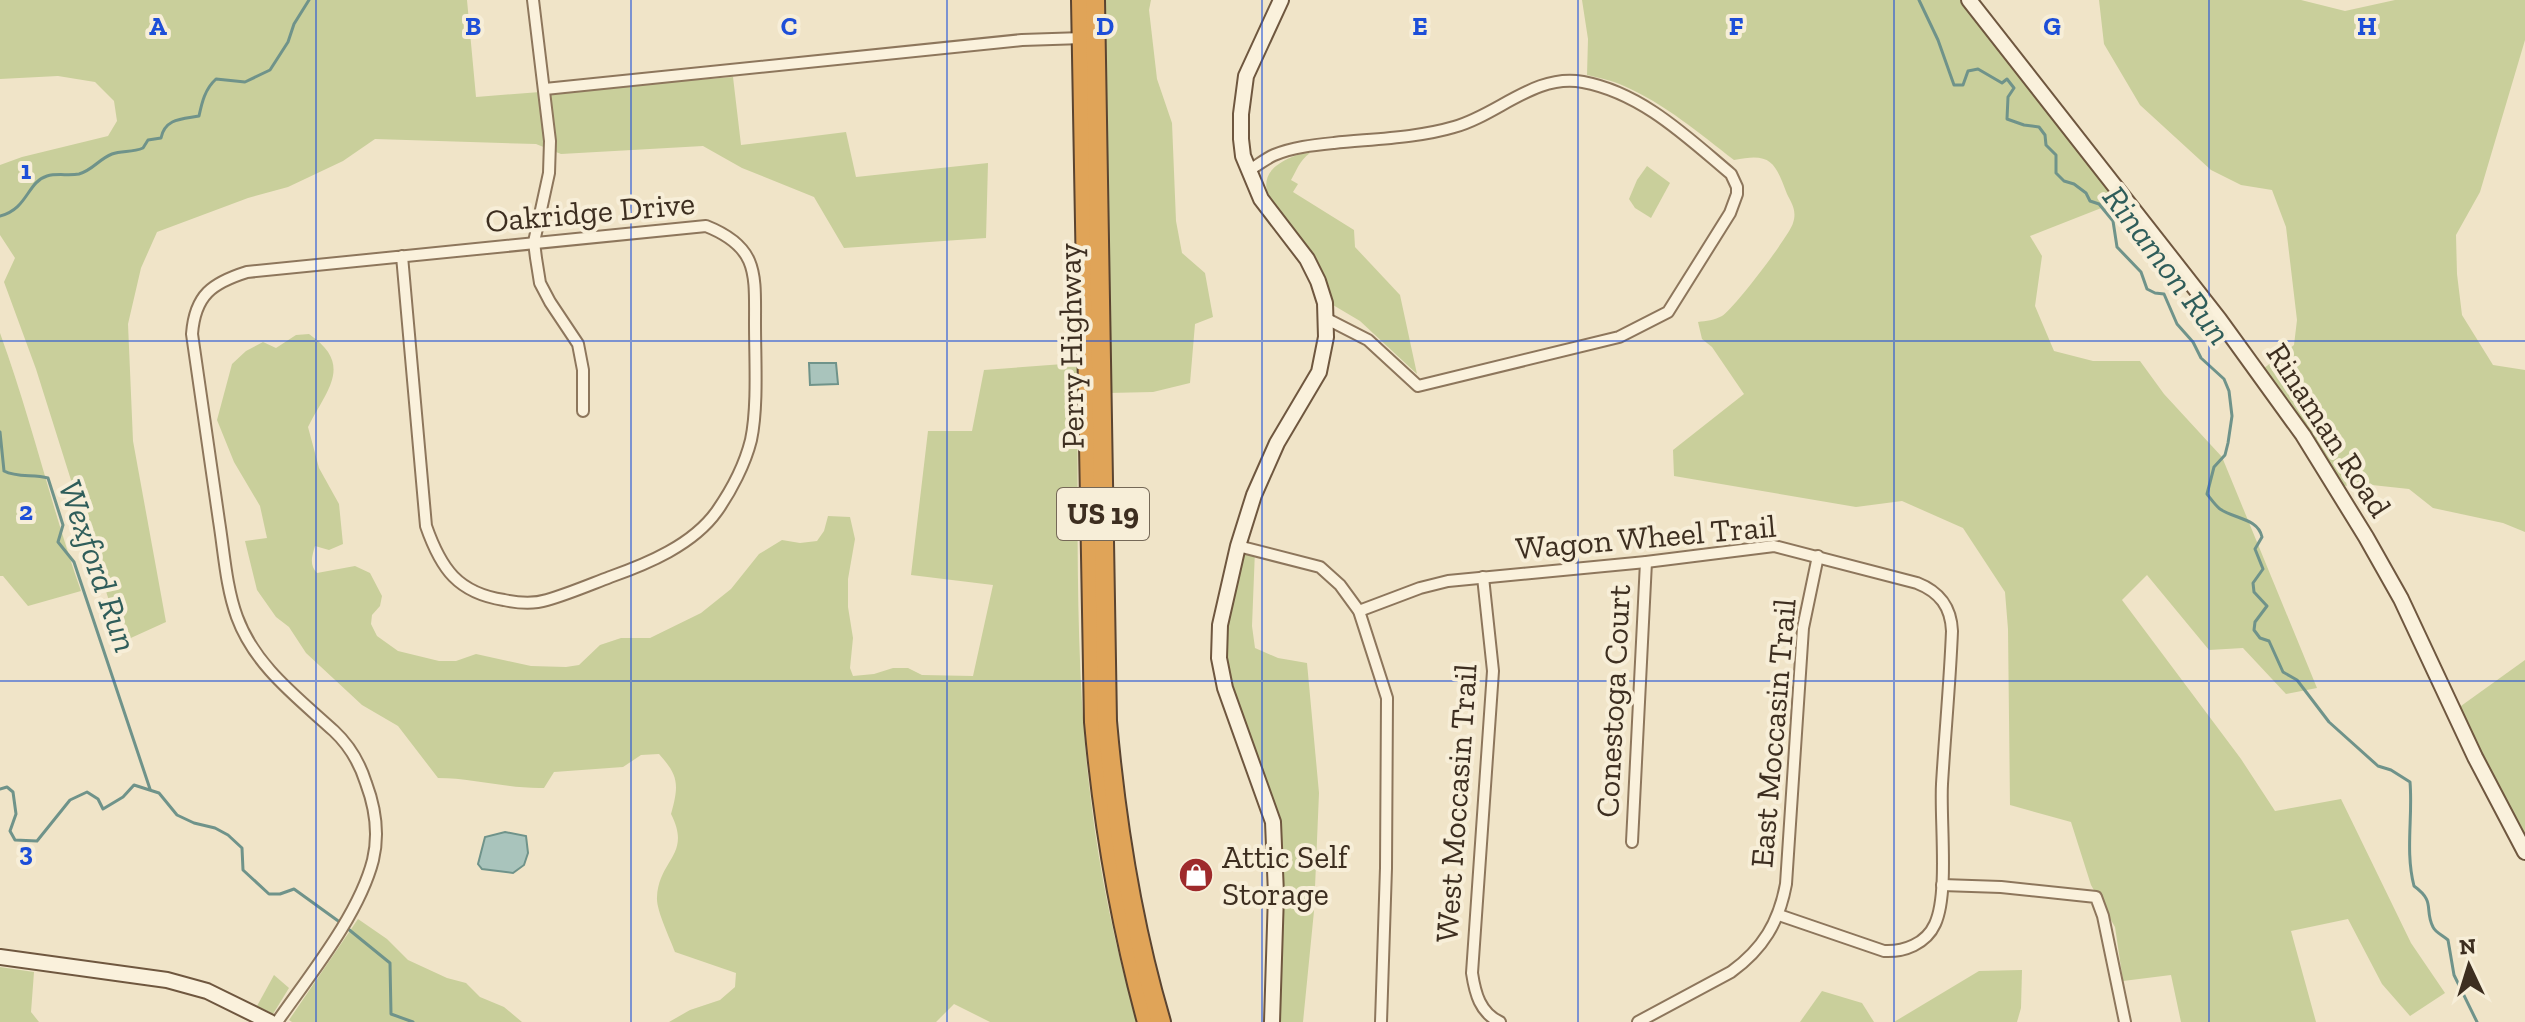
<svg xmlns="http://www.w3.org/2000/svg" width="2525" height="1022" font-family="'Zilla Slab',serif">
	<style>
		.green { fill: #c9cf9b }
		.water { fill: #a9c4bc; stroke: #6f938a; stroke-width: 2 }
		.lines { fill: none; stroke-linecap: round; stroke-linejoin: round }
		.stream { stroke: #6f938a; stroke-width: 3 }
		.street-casing { stroke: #8d765c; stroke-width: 14 }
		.secondary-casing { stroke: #6f573f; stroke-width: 18 }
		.highway-casing { stroke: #5b4430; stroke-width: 22 }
		.street { stroke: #faf1dc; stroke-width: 10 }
		.secondary { stroke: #faf1dc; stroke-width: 14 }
		.highway { stroke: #e0a458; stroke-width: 18 }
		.grid { fill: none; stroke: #1d4ed8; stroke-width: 2; stroke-opacity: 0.55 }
		.labels { text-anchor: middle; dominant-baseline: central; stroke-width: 8; stroke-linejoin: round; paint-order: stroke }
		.shield { fill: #f7eed8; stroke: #756857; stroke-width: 2 }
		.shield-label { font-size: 30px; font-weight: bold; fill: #3d2e20 }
		.street-label { font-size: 32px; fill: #3d2e20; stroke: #f7eed8 }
		.poi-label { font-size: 32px; fill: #3d2e20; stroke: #f7eed8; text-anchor: start }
		.water-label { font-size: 34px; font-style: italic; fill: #2f5d5a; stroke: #f7eed8 }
		.grid-label { font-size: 26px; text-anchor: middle; font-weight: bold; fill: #1d4ed8; stroke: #f7eed8; stroke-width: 8; stroke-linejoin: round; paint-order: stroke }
	</style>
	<rect width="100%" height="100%" fill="#f0e4c8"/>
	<!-- green -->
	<g class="green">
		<polygon points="0,0 467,0 476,97 733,77 741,145 846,132 856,177 988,163 986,238 844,248 814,197 742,168 703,146 561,154 536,144 375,139 343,161 288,187 248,198 157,232 141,268 128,324 133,441 166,622 122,642 36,369 4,282 15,258 0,235 0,165 22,157 108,136 117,121 114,101 95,82 58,76 0,79"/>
		<polygon points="1102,0 1151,0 1149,10 1157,79 1172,123 1176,221 1182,253 1205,273 1213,317 1195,324 1190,383 1153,392 1108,393"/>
		<path d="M1582,0H1969L2122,198L2109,205L2030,236L2042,256L2035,306L2054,351L2093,361H2140L2164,394L2222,457L2317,688L2286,694L2243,648L2209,650L2147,575L2122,600L2241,759L2275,811L2341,799L2411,943L2445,993L2410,1016L2382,984L2348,919L2291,931L2316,1022H2181L2171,975L2123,981L2115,927L2091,885L2071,822L2010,805L2008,629L2005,592L1963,528L1902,501L1856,507L1674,476L1673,450L1744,394L1712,347L1702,339L1698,322C1706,321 1715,320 1722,316C1733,310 1790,235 1793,223C1797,211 1792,204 1787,194C1775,162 1771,152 1734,160C1699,133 1665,104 1624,86C1612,80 1599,78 1587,75L1588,39Z"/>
		<polygon points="2099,0 2301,0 2345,11 2395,0 2525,0 2525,40 2480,192 2456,235 2457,274 2462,315 2493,365 2525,370 2525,532 2503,523 2433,508 2409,489 2372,485 2336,486 2259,372 2294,345 2297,320 2286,227 2272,190 2241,185 2211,170 2140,105 2104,44"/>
		<path d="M1310,153C1299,161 1297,170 1291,180L1298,184L1293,192L1354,230L1355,247L1400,295L1417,374L1360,321L1333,305C1328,284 1320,266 1308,248C1293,227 1246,191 1276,166C1287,158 1296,154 1310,153Z"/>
		<polygon points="1647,166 1670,183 1651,218 1635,208 1629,199 1637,180"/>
		<path d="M0,333C31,418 51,506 81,591L28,606L3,576H0Z"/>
		<path d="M309,334C354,365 327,389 308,427L319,468L339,504L343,544L329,550L315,546C312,556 309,565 317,573L355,566L370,573L382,596L380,606L372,615L371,624L377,636L398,651L439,661H456L476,654L531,666L566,667L579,665L600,645L621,638H650L701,613L731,589L759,554L782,540L800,543L817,541L824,531L828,516L850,517L855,539L848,579V607L853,638L850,668L853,676L874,674L893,668H908L922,675L973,676L993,585L911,575L928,431H972L984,370L1077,363C1079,507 1073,659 1091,801C1100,876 1116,950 1137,1022H990L954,1004L936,1022H669L690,1010L720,1000L735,987L736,973L675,952C670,938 656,910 657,897C659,859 692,855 671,814C679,785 679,776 659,754L641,755L623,767L554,772L544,788C508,789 473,778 438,778L398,726L362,705L306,653L289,627L276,617L257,590L245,541L267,538L260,506L234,462L217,420L232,364L246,351L263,342L276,348L296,335Z"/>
		<polygon points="1238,546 1255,550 1252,626 1255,648 1278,658 1307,663 1319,793 1314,911 1303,1022 1272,1022 1273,822 1219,658"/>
		<polygon points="2525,660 2525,852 2454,711"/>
		<polygon points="358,919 387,939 408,960 447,978 466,983 480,997 504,1007 522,1022 292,1022 289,1020"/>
		<polygon points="0,967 34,972 31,1012 39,1022 0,1022"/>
		<polygon points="2022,970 2021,1008 2017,1022 1894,1022 1979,971"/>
		<polygon points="274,975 289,988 273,1014 257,1006"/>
		<polygon points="1822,991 1862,1003 1874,1022 1800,1022"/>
	</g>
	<!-- water -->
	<g class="water">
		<polygon points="809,363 836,363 838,384 810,385"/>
		<polygon points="505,832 526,836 528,853 524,865 513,873 482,869 478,864 485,837"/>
	</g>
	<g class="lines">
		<!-- stream -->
		<g class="stream">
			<path d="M1919,0L1938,40L1954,85H1963L1968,71L1978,69L2002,83L2007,79L2014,88L2008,97L2007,119L2024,125L2039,127L2045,135L2046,145L2056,155V173L2064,181L2074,184L2086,193L2090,201L2099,204L2113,221L2117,247L2141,272L2147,289L2155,293L2164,294L2177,324L2193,342L2201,358L2224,379L2229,391L2232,416L2228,443L2225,455L2214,467L2207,494C2211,499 2215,505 2220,509C2234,519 2258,518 2262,537L2255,549L2263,569L2253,583L2254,592L2267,606L2255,622L2254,630L2260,638L2269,641L2283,672L2297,680L2329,722L2378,766L2391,770L2410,782C2413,817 2405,851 2414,886C2436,902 2424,909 2433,927C2435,932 2442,935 2448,940L2454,975L2477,1022"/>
			<path d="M0,216C28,209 27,182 47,176C57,173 69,176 79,174C93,170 99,159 112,154C122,150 132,153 143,148L148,140L161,138C165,118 183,119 199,116C202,102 205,89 216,79L245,82L270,70L288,42L294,24L309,0"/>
			<path d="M0,432L4,471C17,478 33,474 48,478L63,525L58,542L74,562L150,789"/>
			<polyline points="0,789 7,787 13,792 16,814 10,831 15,840 37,841 70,800 87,792 98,799 103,809 123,797 134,785 159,793 177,815 194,823 215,828 228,835 242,848 243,870 269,894 280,894 294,889 341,923"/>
			<polyline points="347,928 390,963 391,1014 413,1022"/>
		</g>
		<!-- street casing -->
		<g class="street-casing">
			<g id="street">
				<polyline points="533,0 550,141 549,173 534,242 536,258 540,283 550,302 578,344 583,370 583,411"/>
				<polyline points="545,89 1022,40 1083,38"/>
				<path d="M1248,171C1257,166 1265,159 1274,155C1293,147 1314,145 1334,143C1372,139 1417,138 1454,127C1498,115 1535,73 1583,82C1642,93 1687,137 1731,174L1737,187V194L1730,213L1668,312L1619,337L1418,386L1368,340L1327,319"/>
				<polyline points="1238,546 1320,567 1340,585 1359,611 1387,698 1386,868 1381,1022"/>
				<path d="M1483,577L1493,671L1472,973C1475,993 1480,1013 1500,1022"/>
				<path d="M1359,611L1420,588L1448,581L1646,562L1774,546L1917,583C1940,592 1951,607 1952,631C1950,682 1945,733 1942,784C1940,820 1949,894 1935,924C1926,944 1904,952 1884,951L1779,915"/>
				<polyline points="1632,842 1646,562"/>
				<polyline points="1942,885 2001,887 2096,897 2103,916 2125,1022"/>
				<path d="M277,1022C309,976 359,915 373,860C379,835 375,807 366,783C360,764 349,745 334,731C297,697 255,666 237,617C226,587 224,552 219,521C210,459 201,396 192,334C195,295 212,283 247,272C400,256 553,240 706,226C759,247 755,274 755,324C755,359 758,407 751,440C745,464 731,491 717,511C693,545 647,564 610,577C589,585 568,594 547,600C534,604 518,603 504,600C458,593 441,569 426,526L402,256"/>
				<path d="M1638,1022L1731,972C1763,949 1779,922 1786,884L1803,628L1818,556"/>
			</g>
		</g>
		<!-- secondary casing -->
		<g class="secondary-casing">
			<g id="secondary">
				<polyline points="1969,0 2219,319 2303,435 2366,537 2401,599 2475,757 2525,852"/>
				<polyline points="0,957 167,980 207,991 270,1022"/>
				<polyline points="1272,1022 1276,894 1273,822 1225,688 1219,658 1220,625 1238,546 1254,495 1277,443 1319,372 1326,337 1325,303 1318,281 1307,259 1261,199 1243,156 1241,139 1241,114 1246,76 1281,0"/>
			</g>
		</g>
		<!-- highway casing -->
		<g class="highway-casing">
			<g id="highway">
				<path d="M1081,0L1094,722C1103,824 1120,923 1147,1022"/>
				<path d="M1095,0L1107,721C1116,823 1132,924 1161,1022"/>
			</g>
		</g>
		<!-- street -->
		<use href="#street" class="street"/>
		<!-- secondary -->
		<use href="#secondary" class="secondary"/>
		<!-- highway -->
		<use href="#highway" class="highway"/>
	</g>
	<!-- grid -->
	<path class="grid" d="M316,0V1022M631,0V1022M947,0V1022M1262,0V1022M1578,0V1022M1894,0V1022M2209,0V1022M0,341H2525M0,681H2525"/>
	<!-- icons -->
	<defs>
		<g id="shop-disc" transform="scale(1.8)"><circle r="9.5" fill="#9e2a2b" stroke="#f7eed8"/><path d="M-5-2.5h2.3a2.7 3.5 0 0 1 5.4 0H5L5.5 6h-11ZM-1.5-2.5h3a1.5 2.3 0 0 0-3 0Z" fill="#fff"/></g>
	</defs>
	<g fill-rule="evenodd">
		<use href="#shop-disc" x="1196" y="875"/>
	</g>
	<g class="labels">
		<!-- shield labels -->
		<rect class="shield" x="1057" y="488" width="92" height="52" rx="6"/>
		<g class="shield-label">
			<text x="1103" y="514">US 19</text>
		</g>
		<!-- street labels -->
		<g class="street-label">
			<text transform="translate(590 212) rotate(-5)">Oakridge Drive</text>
			<text transform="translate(1071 346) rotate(-91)">Perry Highway</text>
			<text transform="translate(2329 430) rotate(57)">Rinaman Road</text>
			<text transform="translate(1646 537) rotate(-5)">Wagon Wheel Trail</text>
			<text transform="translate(1613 701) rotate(-87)">Conestoga Court</text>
			<text transform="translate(1773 733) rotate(-85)">East Moccasin Trail</text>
			<text transform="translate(1456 803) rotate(-86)">West Moccasin Trail</text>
		</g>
		<!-- poi labels -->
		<g class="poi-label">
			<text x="1222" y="857">Attic Self<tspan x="1222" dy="37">Storage</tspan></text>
		</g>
		<!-- water labels -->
		<g class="water-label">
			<text transform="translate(2167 265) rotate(53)">Rinamon Run</text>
			<text transform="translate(98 566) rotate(71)">Wexford Run</text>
		</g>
	</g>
	<g class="grid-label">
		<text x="158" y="35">A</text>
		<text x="473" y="35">B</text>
		<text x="789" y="35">C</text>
		<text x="1105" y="35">D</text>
		<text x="1420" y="35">E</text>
		<text x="1736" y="35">F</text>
		<text x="2052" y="35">G</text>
		<text x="2367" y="35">H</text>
		<text x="26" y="179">1</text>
		<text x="26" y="520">2</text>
		<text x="26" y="861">3</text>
	</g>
	<!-- north arrow -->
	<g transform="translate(2469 966) rotate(356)" stroke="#f7eed8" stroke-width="6" paint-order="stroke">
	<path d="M0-6L14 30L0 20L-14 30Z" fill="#3d2e20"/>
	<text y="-12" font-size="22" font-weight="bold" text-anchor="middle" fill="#3d2e20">N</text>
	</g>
</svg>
